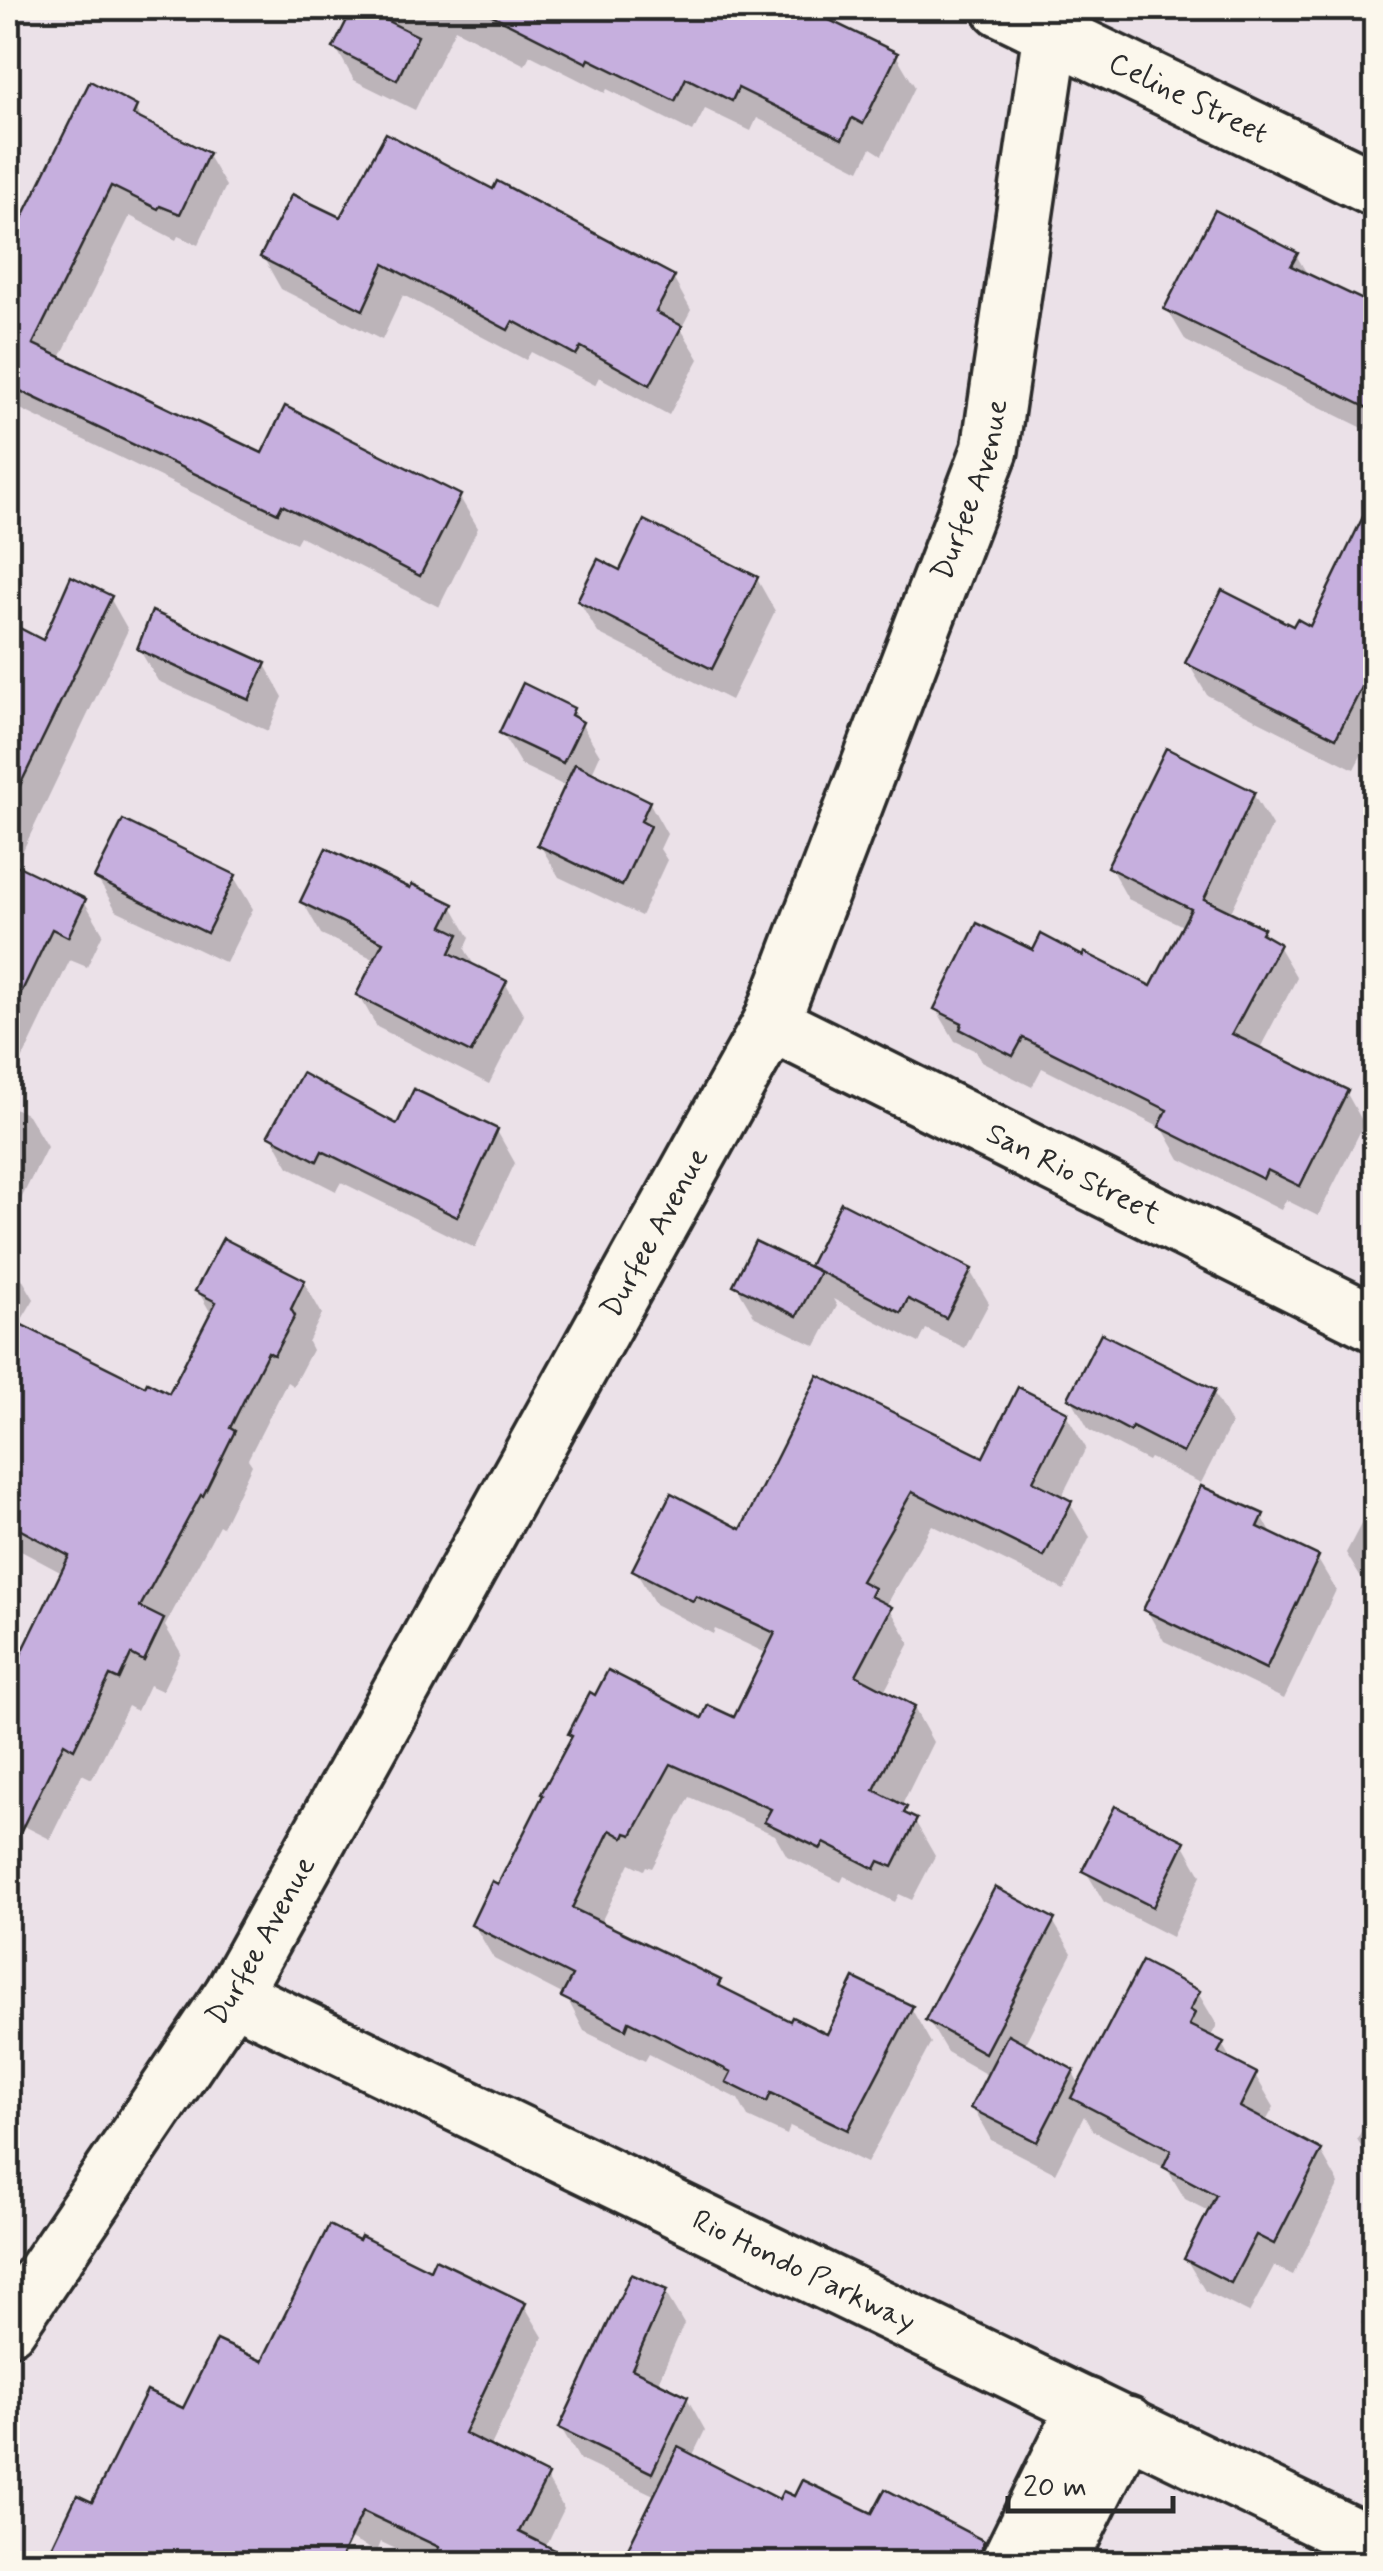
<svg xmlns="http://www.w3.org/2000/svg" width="1383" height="2571" font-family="Mynerve,sans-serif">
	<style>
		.shadow { fill: #0003 }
		.building { fill: #c6afde; stroke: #2b2b2b; stroke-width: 2.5 }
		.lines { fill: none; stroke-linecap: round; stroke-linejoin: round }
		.minor-casing { stroke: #2b2b2b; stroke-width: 62 }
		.minor { stroke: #fbf7ec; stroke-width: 55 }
		.labels { text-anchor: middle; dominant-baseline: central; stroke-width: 8; stroke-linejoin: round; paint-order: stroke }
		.street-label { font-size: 30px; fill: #2b2b2b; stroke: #fbf7ec }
	</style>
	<rect width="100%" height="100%" fill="#ebe1e8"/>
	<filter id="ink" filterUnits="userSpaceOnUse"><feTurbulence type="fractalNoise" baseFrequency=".01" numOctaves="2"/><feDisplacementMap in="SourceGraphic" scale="20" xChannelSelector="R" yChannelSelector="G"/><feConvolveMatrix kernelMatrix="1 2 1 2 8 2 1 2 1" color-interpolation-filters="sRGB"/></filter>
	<g filter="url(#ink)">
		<!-- shadow -->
		<g class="shadow">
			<polygon points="356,8 803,8 896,55 915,87 882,155 871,148 860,170 757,118 751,131 705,109 693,132 607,89 605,93 530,55 525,65 455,29 415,110 354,80 336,48"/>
			<polygon points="91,85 135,108 144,123 207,154 226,186 198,245 178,236 176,240 130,216 59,360 264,456 459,496 478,528 439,607 300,536 296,543 8,403 8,252"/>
			<polygon points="341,221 673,278 691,310 681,329 699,359 669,415 599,377 595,385 531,352 526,360 403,295 382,340 281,289 263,257"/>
			<polygon points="1296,255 1309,277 1372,307 1376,301 1376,444 1367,430 1186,341 1167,309"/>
			<polygon points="1376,496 1376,727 1354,769 1207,695 1188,663 1294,630 1312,629"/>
			<polygon points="757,579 775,611 731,700 598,633 579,601"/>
			<polygon points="110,598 128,630 15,867 84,901 103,933 87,967 70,960 8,1089 8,625 44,643"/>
			<polygon points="139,649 265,665 283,697 268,731 158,681"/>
			<polygon points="573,710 600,755 591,775 649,802 667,834 660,849 667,860 641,916 559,877 540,845 567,787 521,765 502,733"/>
			<polygon points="1253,794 1272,826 1230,914 1263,930 1269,940 1278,946 1297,978 1259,1050 1346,1092 1364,1124 1318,1216 1286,1200 1281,1210 1180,1159 1163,1129 1042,1068 1032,1087 981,1061 976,1051 955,1041 936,1009 1034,954 1152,990 1185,927 1128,899 1110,867"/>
			<polygon points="234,877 253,909 226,963 116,910 97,878"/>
			<polygon points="411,891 452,906 470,938 465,949 476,969 505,983 524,1015 489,1084 377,1027 359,995 376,960 321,934 303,902"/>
			<polygon points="1376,1074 1376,1099 1369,1088"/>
			<polygon points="8,1105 28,1115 47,1147 8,1225"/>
			<polygon points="398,1128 497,1131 515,1163 475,1248 341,1182 336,1191 289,1167 271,1135"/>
			<polygon points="8,1263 15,1267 34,1299 18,1326 146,1389 170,1396 212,1315 198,1291 304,1282 322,1314 308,1342 312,1350 293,1386 287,1382 248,1459 252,1465 222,1527 219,1525 165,1626 181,1653 162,1691 149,1685 137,1711 128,1706 92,1779 82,1774 50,1839 8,1818 8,1693 64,1574 8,1544"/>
			<polygon points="812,1266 970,1271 989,1303 965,1348 926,1329 919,1343 833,1299 837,1306 816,1346 755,1317 736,1285 815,1273"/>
			<polygon points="1213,1392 1231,1424 1201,1483 1150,1458 1148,1461 1089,1430 1071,1398"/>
			<polygon points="1066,1414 1086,1448 1061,1498 1070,1503 1090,1537 1064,1590 932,1525 885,1606 890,1609 910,1643 884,1692 914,1708 933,1742 901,1807 915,1821 935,1856 912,1900 899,1894 895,1902 844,1876 841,1882 787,1856 775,1835 690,1797 652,1868 646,1866 644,1870 630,1863 600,1924 719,1982 723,1990 790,2024 829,2038 911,2008 931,2043 867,2163 790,2126 787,2135 748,2117 738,2099 649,2054 645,2061 584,2031 566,1996 494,1959 474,1925 499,1887 703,1722 735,1720 768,1654 715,1629 713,1634 655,1604 635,1570 742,1533 984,1461"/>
			<polygon points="1371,1505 1376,1507 1376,1590 1365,1585 1346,1553"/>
			<polygon points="1262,1516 1274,1538 1317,1558 1336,1590 1284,1699 1164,1641 1146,1609"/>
			<polygon points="1183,1843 1201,1875 1172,1937 1104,1902 1085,1870"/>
			<polygon points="1053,1921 1072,1953 1024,2045 1072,2071 1080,2085 1198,1993 1217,2025 1210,2038 1222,2044 1233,2063 1255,2075 1274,2107 1265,2123 1321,2152 1339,2184 1293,2275 1274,2266 1249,2313 1205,2291 1186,2259 1210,2212 1185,2199 1167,2169 1092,2130 1084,2116 1055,2173 991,2140 973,2108 989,2076 947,2052 928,2020"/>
			<polygon points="1376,2104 1376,2170 1357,2139"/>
			<polygon points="431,2273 524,2305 543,2337 490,2448 546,2477 564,2509 545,2548 566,2564 428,2564 381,2542 377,2552 350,2539 338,2564 46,2564 93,2506 184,2411 263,2364"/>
			<polygon points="665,2292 684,2324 657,2384 687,2398 705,2430 692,2457 781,2502 873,2516 977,2541 991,2564 623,2564 656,2496 580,2460 561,2428"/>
			<polygon points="1376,2294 1376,2347 1361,2323"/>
		</g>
		<!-- building -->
		<g class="building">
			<polygon points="353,8 361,8 418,36 397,80 333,48"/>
			<polygon points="478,8 833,8 827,19 898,53 863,124 852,118 842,139 738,88 732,101 686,78 675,101 589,59 587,63"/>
			<polygon points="90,81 137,106 133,115 209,153 180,214 160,206 158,209 111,186 33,344 262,453 285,406 461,495 420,576 282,505 278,513 12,387 8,397 8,247"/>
			<polygon points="386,133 493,189 497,181 675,276 656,312 682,326 650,385 581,347 576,355 513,321 508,330 384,264 363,310 260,257 292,194 340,217"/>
			<polygon points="1215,210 1298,253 1291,266 1376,306 1376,412 1164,309"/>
			<polygon points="1376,490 1376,660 1336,738 1185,663 1222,590 1293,626 1297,619 1310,626"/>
			<polygon points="644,520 758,577 712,669 577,601 598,559 620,570"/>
			<polygon points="71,576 112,596 8,810 8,622 43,640"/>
			<polygon points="152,611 266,663 249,700 137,649"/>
			<polygon points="523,683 574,708 571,715 583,722 563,763 499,733"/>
			<polygon points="1166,748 1255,792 1204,899 1264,928 1261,933 1280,944 1232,1034 1348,1090 1300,1186 1267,1170 1263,1179 1159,1127 1167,1110 1023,1038 1013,1056 960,1029 962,1023 934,1009 977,923 1033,950 1041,934 1083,956 1084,952 1151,986 1191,909 1107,867"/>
			<polygon points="575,764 650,801 641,821 650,826 622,886 537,845"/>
			<polygon points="123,820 236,875 207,933 94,878"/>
			<polygon points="326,848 410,888 412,884 454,904 443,926 459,934 450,953 507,981 471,1053 356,995 383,942 300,902"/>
			<polygon points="8,861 86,899 68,937 52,929 8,1020"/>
			<polygon points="302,1073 397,1124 414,1089 498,1129 457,1217 322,1151 317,1161 268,1135"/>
			<polygon points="841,1202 972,1269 946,1318 908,1299 901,1313 809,1266"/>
			<polygon points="223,1238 305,1280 291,1309 295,1316 274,1355 268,1352 230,1428 235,1431 203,1496 201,1495 140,1607 164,1619 144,1661 131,1654 119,1680 110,1676 74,1749 64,1743 8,1857 8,1681 69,1556 8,1523 8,1318 145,1386 147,1382 169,1393 216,1302 195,1291"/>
			<polygon points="755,1241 820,1272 797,1316 733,1285"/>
			<polygon points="1101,1333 1215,1390 1183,1453 1132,1427 1130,1431 1068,1398"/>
			<polygon points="818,1375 983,1457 1018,1387 1068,1412 1033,1481 1072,1501 1044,1557 912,1492 861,1581 874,1588 870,1596 892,1607 856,1675 915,1706 874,1790 907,1807 904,1813 917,1819 893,1867 879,1861 875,1869 824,1843 821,1849 764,1822 771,1809 671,1764 632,1835 626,1833 624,1838 610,1830 572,1908 721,1980 718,1985 790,2021 792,2017 827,2034 854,1978 913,2006 848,2130 771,2093 767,2102 726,2082 731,2072 629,2021 626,2029 561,1997 572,1976 471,1925 492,1881 498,1884 543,1795 541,1794 572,1736 568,1734 590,1692 595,1695 608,1670 702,1718 708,1705 734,1717 775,1633 696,1596 693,1601 632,1570 671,1493 741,1529"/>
			<polygon points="1201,1486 1264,1514 1258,1527 1319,1556 1266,1669 1143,1610"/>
			<polygon points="1115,1806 1185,1841 1153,1907 1082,1871"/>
			<polygon points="995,1887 1055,1919 985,2053 925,2020"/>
			<polygon points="1142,1961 1200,1991 1190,2010 1195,2013 1189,2025 1224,2042 1218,2053 1257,2073 1240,2107 1322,2150 1274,2244 1256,2235 1231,2283 1184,2259 1216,2195 1163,2167 1171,2150 1071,2098"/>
			<polygon points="1008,2034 1074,2070 1037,2142 970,2108"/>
			<polygon points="329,2225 359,2240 361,2236 430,2270 435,2259 526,2303 464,2433 548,2475 519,2532 583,2564 431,2564 439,2547 363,2511 338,2564 44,2564 77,2495 92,2502 147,2391 183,2408 217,2340 262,2361"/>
			<polygon points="631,2274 667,2290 632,2369 688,2396 652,2473 559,2428"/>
			<polygon points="678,2447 779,2499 783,2491 794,2496 802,2480 872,2513 885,2489 984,2541 977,2564 620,2564"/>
		</g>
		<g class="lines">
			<!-- minor casing -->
			<g class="minor-casing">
				<g id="minor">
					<path id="s1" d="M1001,8L1376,189"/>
					<path id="s2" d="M771,1023L1376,1324"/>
					<path id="s3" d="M232,1995L1376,2547"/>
					<path id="s4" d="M8,2327L232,1995L771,1023L990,450L1051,33"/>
					<polyline points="1008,2564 1086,2406"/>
					<polyline points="1058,2564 1127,2425"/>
				</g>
			</g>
			<!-- minor -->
			<use href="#minor" class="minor"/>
		</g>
	</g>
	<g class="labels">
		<!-- street labels -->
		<g class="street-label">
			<text stroke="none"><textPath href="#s1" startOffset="208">Celine Street</textPath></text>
			<text stroke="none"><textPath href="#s4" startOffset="2082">Durfee Avenue</textPath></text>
			<text stroke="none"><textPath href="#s2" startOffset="338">San Rio Street</textPath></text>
			<text stroke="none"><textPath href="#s4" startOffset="1272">Durfee Avenue</textPath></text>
			<text stroke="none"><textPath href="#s4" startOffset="462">Durfee Avenue</textPath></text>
			<text stroke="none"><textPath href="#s3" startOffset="635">Rio Hondo Parkway</textPath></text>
		</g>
	</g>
	<!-- margin -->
	<rect width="1383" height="2571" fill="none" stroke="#fbf7ec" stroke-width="40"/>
	<rect x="20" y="20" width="1343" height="2531" fill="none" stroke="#2b2b2b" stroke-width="4" filter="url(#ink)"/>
	<!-- scale -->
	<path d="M1008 2496v15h165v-15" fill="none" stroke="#2b2b2b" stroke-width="5"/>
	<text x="1023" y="2496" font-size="30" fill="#2b2b2b" stroke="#fbf7ec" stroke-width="8" paint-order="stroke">20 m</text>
</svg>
